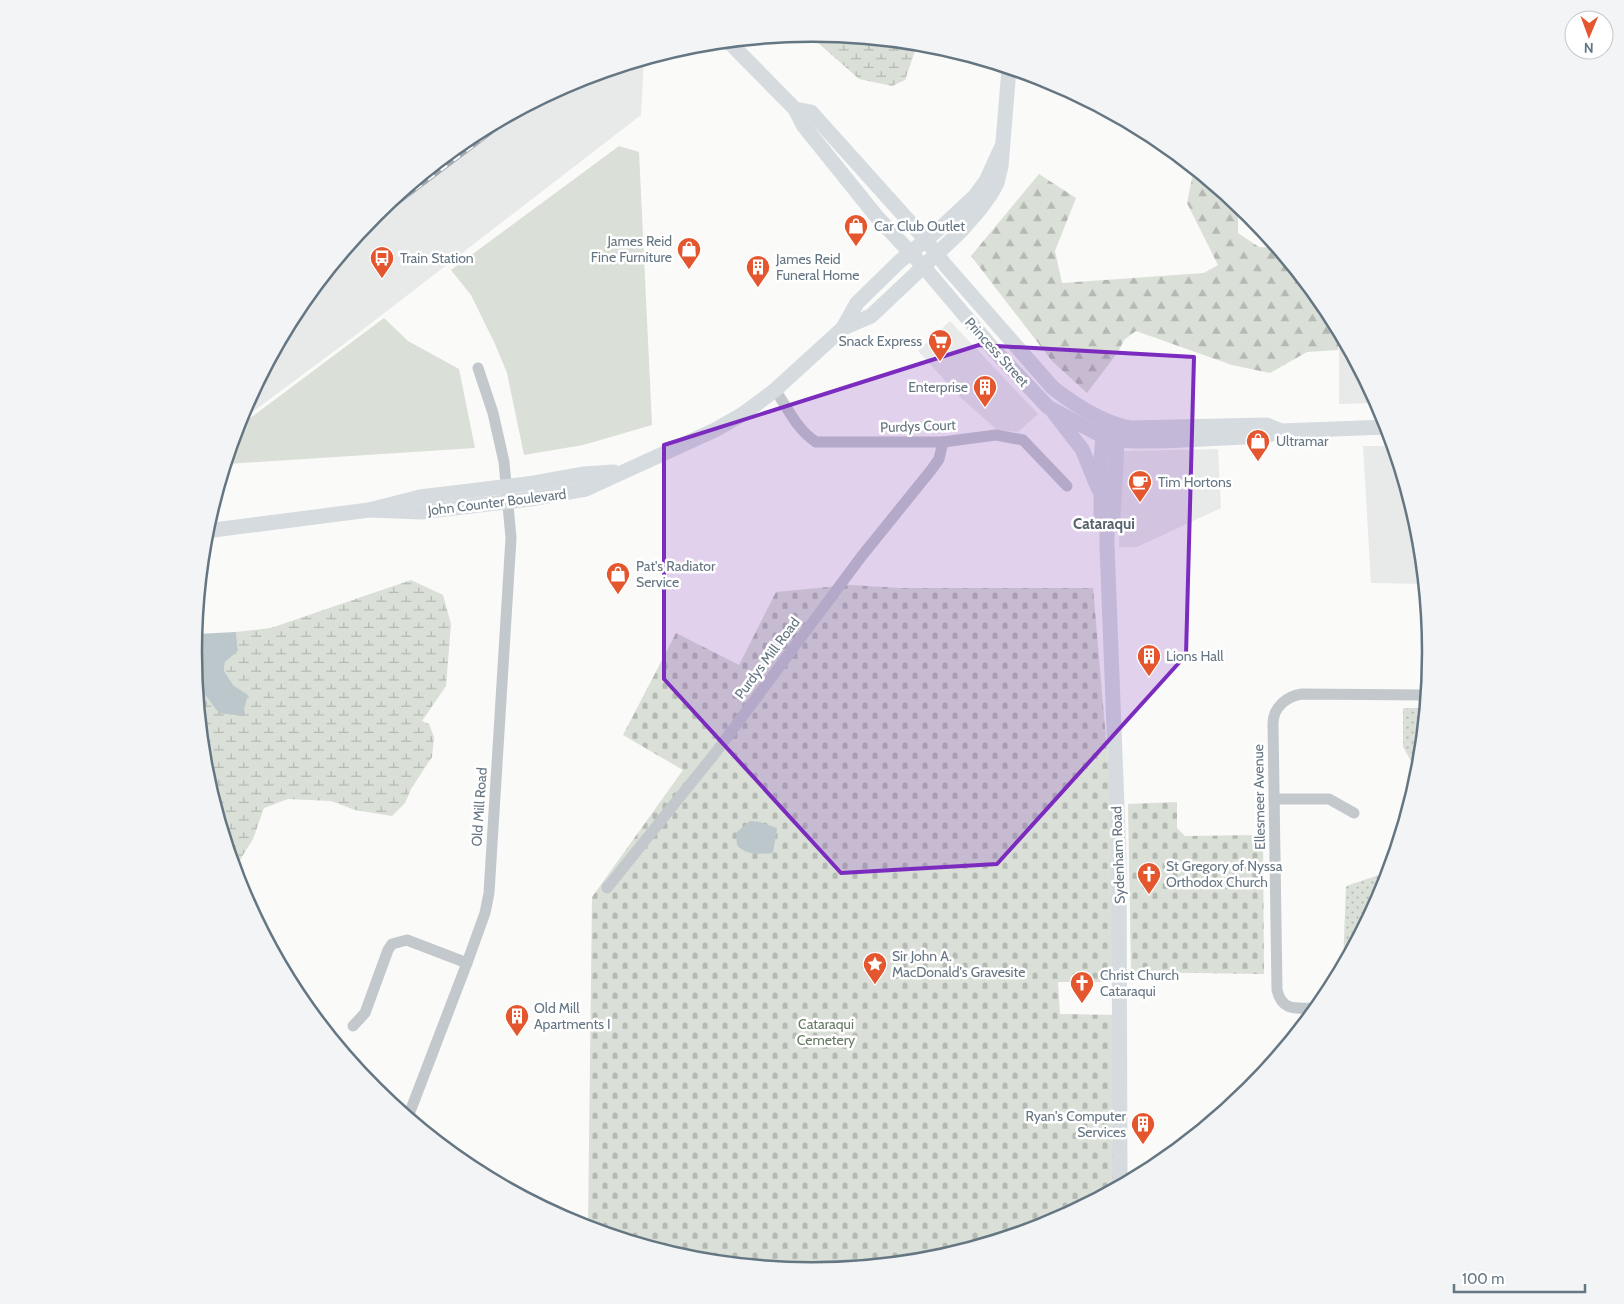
<svg xmlns="http://www.w3.org/2000/svg" width="1624" height="1304" font-family="Cabin,sans-serif">
	<style>
		.built { fill: #e8e9e9 }
		.grass { fill: #dadfd7 }
		.forest { fill: url(#forest-firs) }
		.wetland { fill: url(#wetland-marsh) }
		.cemetery { fill: url(#cemetery-stones) }
		.park { fill: url(#park-dots) }
		.water { fill: #bbc7cb }
		.lines { fill: none; stroke-linecap: round; stroke-linejoin: round }
		.minor { stroke: #c3c8cc; stroke-width: 11 }
		.major { stroke: #d6dbdf; stroke-width: 15 }
		.rail-casing { stroke: #a2aab0; stroke-width: 4.5 }
		.rail { stroke: #fff; stroke-width: 2.5; stroke-dasharray: 8; stroke-linecap: butt }
		.marked { fill: #7b2cbf; fill-opacity: 0.2; stroke: #7b2cbf; stroke-width: 4; stroke-linejoin: round }
		.labels { text-anchor: middle; dominant-baseline: central; stroke-width: 5; stroke-linejoin: round; paint-order: stroke }
		.poi-label { font-size: 14px; fill: #657683; stroke: #fff; text-anchor: start }
		.street-label { font-size: 14px; fill: #657683; stroke: #fff }
		.park-label { font-size: 14px; fill: #687a64; stroke: #fff }
		.neighbourhood-label { font-size: 15px; font-weight: bold; fill: #57646e; stroke: #fff }
		.rim { fill: none; stroke: #657683; stroke-width: 2.5 }
	</style>
	<defs>
		<pattern id="forest-firs" width="22" height="20" patternUnits="userSpaceOnUse" patternTransform="scale(1.25)"><rect width="22" height="20" fill="#dadfd7"/><path d="M5 1l3.5 6h-7zM16 11l3.5 6h-7z" fill="#b4b9b4"/></pattern>
		<pattern id="wetland-marsh" width="20" height="14" patternUnits="userSpaceOnUse" patternTransform="scale(1.25)"><rect width="20" height="14" fill="#dadfd7"/><path d="M1 5h8M5 5V1M11 12h8M15 12V8" fill="none" stroke="#b4b9b4"/></pattern>
		<pattern id="cemetery-stones" width="16" height="16" patternUnits="userSpaceOnUse" patternTransform="scale(1.25)"><rect width="16" height="16" fill="#dadfd7"/><path d="M2 7V4a2 2 0 0 1 4 0v3zM10 15v-3a2 2 0 0 1 4 0v3z" fill="#b4b9b4"/></pattern>
		<pattern id="park-dots" width="8" height="8" patternUnits="userSpaceOnUse" patternTransform="scale(1.25)"><rect width="8" height="8" fill="#dadfd7"/><path d="M2 2h.1M6 6h.1" fill="none" stroke="#b4b9b4" stroke-width="1.8" stroke-linecap="round"/></pattern>
	</defs>
	<rect width="100%" height="100%" fill="#fafaf8"/>
	<!-- built -->
	<g class="built">
		<polygon points="644,60 641,115 352,338 239,422 241,415 298,308 375,215 469,138 576,81"/>
		<polygon points="950,321 1038,414 1018,432 997,430 960,397 918,351"/>
		<polygon points="1339,333 1377,403 1339,404"/>
		<polygon points="1363,446 1392,446 1418,532 1424,584 1371,583"/>
		<polygon points="1218,449 1221,508 1137,547 1119,547 1122,457 1125,451"/>
	</g>
	<!-- grass -->
	<g class="grass">
		<polygon points="619,146 639,152 652,425 583,445 524,455 507,373 495,344 471,295 451,270"/>
		<polygon points="384,318 408,341 459,369 475,448 226,464 237,428"/>
	</g>
	<!-- forest -->
	<polygon class="forest" points="1194,169 1238,206 1238,233 1259,247 1276,248 1326,309 1339,333 1338,350 1307,352 1270,373 1232,365 1136,331 1124,340 1118,352 1087,393 1052,361 971,256 1039,174 1076,198 1055,251 1062,283 1204,273 1218,265 1187,203"/>
	<!-- wetland -->
	<g class="wetland">
		<polygon points="808,34 915,44 915,51 905,80 892,86 859,79"/>
		<polygon points="411,580 443,595 451,624 446,686 422,721 429,724 434,737 432,757 411,789 405,803 392,816 355,810 331,801 288,799 264,808 253,839 235,868 206,772 197,687 234,686 224,671 225,662 238,651 236,632 271,628"/>
	</g>
	<!-- cemetery -->
	<g class="cemetery">
		<polygon points="849,585 901,588 1093,588 1116,855 1118,982 1058,982 1060,1014 1118,1015 1114,1188 1048,1223 932,1258 812,1270 691,1258 588,1227 592,897 683,770 623,735 676,633 739,665 776,592"/>
		<polygon points="1177,802 1177,828 1185,836 1263,835 1264,974 1131,972 1128,804"/>
	</g>
	<!-- park -->
	<g class="park">
		<polygon points="1403,708 1425,708 1418,773 1403,747"/>
		<polygon points="1388,872 1379,896 1364,911 1363,926 1343,964 1346,886"/>
	</g>
	<!-- water -->
	<g class="water">
		<polygon points="236,632 238,651 225,662 224,671 234,686 248,695 242,716 219,713 200,688 197,687 194,652 196,634"/>
		<path d="M750,821L760,822L777,828L773,853C759,854 747,856 737,845L736,833Z"/>
	</g>
	<g class="lines">
		<!-- minor -->
		<g class="minor">
			<path d="M775,390C788,408 797,430 816,442H943L996,435L1023,440L1067,486"/>
			<polyline points="1274,799 1329,799 1354,813"/>
			<polyline points="607,888 716,752 861,557 932,469 939,459 943,442"/>
			<path d="M1316,1008C1297,1008 1282,1012 1277,990L1273,724C1273,707 1287,696 1302,694L1426,695"/>
			<polyline points="353,1026 365,1013 388,950 392,944 407,940 467,963"/>
			<polyline points="408,1117 467,963 485,913 489,893 511,538 504,462 493,413 478,368"/>
		</g>
		<!-- major -->
		<g class="major">
			<polyline points="729,42 795,109 803,125 877,217 923,266 994,350 1048,407 1102,436 1116,439 1132,441 1163,441 1266,436 1281,431 1387,427"/>
			<path d="M795,109L811,112L925,239L946,266L1053,388C1075,405 1102,423 1130,428L1267,425L1281,431"/>
			<polyline points="843,328 871,316 961,231 980,209 991,194 997,183 1001,166 1009,69"/>
			<polyline points="1054,413 1082,449 1098,488"/>
			<polyline points="1118,426 1113,517 1107,526 1107,545 1119,860 1120,1185"/>
			<polyline points="1104,427 1101,460 1101,517 1107,526"/>
			<polyline points="369,510 421,512 530,499 586,489 715,430 743,414 775,390 843,328 857,303 899,262 945,224 975,196 986,181 1002,146"/>
			<polyline points="206,531 369,510 420,497 534,483 584,474 614,472"/>
		</g>
		<!-- rail casing -->
		<g class="rail-casing">
			<polyline id="rail" points="364,228 522,109"/>
		</g>
		<!-- rail -->
		<use href="#rail" class="rail"/>
	</g>
	<!-- marked area -->
	<path class="marked" d="M979,345L1194,357L1186,655L997,864L841,873L664,679V445Z"/>
	<!-- icons -->
	<defs>
		<g id="shop-pin" transform="scale(1.25)"><path d="M0 17L-7.5 6A9.5 9.5 0 1 1 7.5 6Z" fill="#e4572e" stroke="#fff"/><path d="M-5-2.5h2.3a2.7 3.5 0 0 1 5.4 0H5L5.5 6h-11ZM-1.5-2.5h3a1.5 2.3 0 0 0-3 0Z" fill="#fff"/></g>
		<g id="bus-pin" transform="scale(1.25)"><path d="M0 17L-7.5 6A9.5 9.5 0 1 1 7.5 6Z" fill="#e4572e" stroke="#fff"/><path d="M-5-6H5V4H4V6H2V4H-2V6H-4V4H-5ZM-3.5-4V0h7V-4ZM-3.5 1.2v1.5H-2V1.2ZM2 1.2v1.5H3.5V1.2Z" fill="#fff"/></g>
		<g id="building-pin" transform="scale(1.25)"><path d="M0 17L-7.5 6A9.5 9.5 0 1 1 7.5 6Z" fill="#e4572e" stroke="#fff"/><path d="M-4-6H4V6H1V3H-1V6H-4ZM-2.5-4.3h1.7v1.8h-1.7ZM.8-4.3h1.7v1.8H.8ZM-2.5-1h1.7V.8h-1.7ZM.8-1h1.7V.8H.8Z" fill="#fff"/></g>
		<g id="supermarket-pin" transform="scale(1.25)"><path d="M0 17L-7.5 6A9.5 9.5 0 1 1 7.5 6Z" fill="#e4572e" stroke="#fff"/><path d="M-6-5.5h2.5l.6 2H6L4.5 2H-2.5L-4.4-4H-6ZM-1.5 3.2a1.3 1.3 0 1 0 .1 0ZM3 3.2a1.3 1.3 0 1 0 .1 0Z" fill="#fff"/></g>
		<g id="cafe-pin" transform="scale(1.25)"><path d="M0 17L-7.5 6A9.5 9.5 0 1 1 7.5 6Z" fill="#e4572e" stroke="#fff"/><path d="M-5.5-4.5H6V0H3Q3 3.5 0 3.5H-2.5Q-5.5 3.5-5.5 0ZM3-3.2v2h1.7v-2ZM-6 4.5H4V6H-6Z" fill="#fff"/></g>
		<g id="church-pin" transform="scale(1.25)"><path d="M0 17L-7.5 6A9.5 9.5 0 1 1 7.5 6Z" fill="#e4572e" stroke="#fff"/><path d="M-1.2-6h2.4v3.5h3.3v2.4h-3.3V6h-2.4V-.1h-3.3v-2.4h3.3Z" fill="#fff"/></g>
		<g id="sight-pin" transform="scale(1.25)"><path d="M0 17L-7.5 6A9.5 9.5 0 1 1 7.5 6Z" fill="#e4572e" stroke="#fff"/><path d="M0-6L1.8-2.2L6-1.7L2.9 1.2L3.7 5.4L0 3.3L-3.7 5.4L-2.9 1.2L-6-1.7L-1.8-2.2Z" fill="#fff"/></g>
	</defs>
	<g fill-rule="evenodd">
		<use href="#shop-pin" x="856" y="226"/>
		<use href="#shop-pin" x="689" y="249"/>
		<use href="#bus-pin" x="382" y="258"/>
		<use href="#building-pin" x="758" y="267"/>
		<use href="#supermarket-pin" x="940" y="341"/>
		<use href="#building-pin" x="985" y="387"/>
		<use href="#shop-pin" x="1258" y="441"/>
		<use href="#cafe-pin" x="1140" y="482"/>
		<use href="#shop-pin" x="618" y="574"/>
		<use href="#building-pin" x="1149" y="656"/>
		<use href="#church-pin" x="1149" y="874"/>
		<use href="#sight-pin" x="875" y="964"/>
		<use href="#church-pin" x="1082" y="983"/>
		<use href="#building-pin" x="517" y="1016"/>
		<use href="#building-pin" x="1143" y="1124"/>
	</g>
	<g class="labels">
		<!-- poi labels -->
		<g class="poi-label">
			<text x="874" y="226">Car Club Outlet</text>
			<text x="672" y="241" text-anchor="end">James Reid<tspan x="672" dy="16">Fine Furniture</tspan></text>
			<text x="400" y="258">Train Station</text>
			<text x="776" y="259">James Reid<tspan x="776" dy="16">Funeral Home</tspan></text>
			<text x="922" y="341" text-anchor="end">Snack Express</text>
			<text x="968" y="387" text-anchor="end">Enterprise</text>
			<text x="1276" y="441">Ultramar</text>
			<text x="1158" y="482">Tim Hortons</text>
			<text x="636" y="566">Pat's Radiator<tspan x="636" dy="16">Service</tspan></text>
			<text x="1166" y="656">Lions Hall</text>
			<text x="1166" y="866">St Gregory of Nyssa<tspan x="1166" dy="16">Orthodox Church</tspan></text>
			<text x="892" y="956">Sir John A.<tspan x="892" dy="16">MacDonald's Gravesite</tspan></text>
			<text x="1100" y="975">Christ Church<tspan x="1100" dy="16">Cataraqui</tspan></text>
			<text x="534" y="1008">Old Mill<tspan x="534" dy="16">Apartments I</tspan></text>
			<text x="1126" y="1116" text-anchor="end">Ryan's Computer<tspan x="1126" dy="16">Services</tspan></text>
		</g>
		<!-- street labels -->
		<g class="street-label">
			<text transform="translate(997 352) rotate(48)">Princess Street</text>
			<text transform="translate(918 426) rotate(-2)">Purdys Court</text>
			<text transform="translate(497 502) rotate(-7)">John Counter Boulevard</text>
			<text transform="translate(767 658) rotate(-53)">Purdys Mill Road</text>
			<text transform="translate(1259 797) rotate(-91)">Ellesmeer Avenue</text>
			<text transform="translate(479 807) rotate(-86)">Old Mill Road</text>
			<text transform="translate(1118 855) rotate(-92)">Sydenham Road</text>
		</g>
		<!-- park labels -->
		<g class="park-label">
			<text x="826" y="1024">Cataraqui<tspan x="826" dy="16">Cemetery</tspan></text>
		</g>
		<!-- neighbourhood labels -->
		<g class="neighbourhood-label">
			<text x="1104" y="524">Cataraqui</text>
		</g>
	</g>
	<!-- crop -->
	<path d="M0 0H1624V1304H0ZM202 652a610 610 0 1 1 1220 0a610 610 0 1 1-1220 0Z" fill="#f3f4f5" fill-rule="evenodd"/>
	<path class="rim" d="M202 652a610 610 0 1 1 1220 0a610 610 0 1 1-1220 0Z"/>
	<!-- north arrow -->
	<g transform="translate(1589 35) rotate(181)"><circle r="24" fill="#ffffff" stroke="#c1c8cd"/>
	<path d="M0-4L9 19L0 12L-9 19Z" fill="#e4572e"/>
	<text y="-8" font-size="14" font-weight="bold" text-anchor="middle" fill="#657683">N</text>
	</g>
	<!-- scale -->
	<path d="M1454 1284v8h131v-8" fill="none" stroke="#657683" stroke-width="2.5"/>
	<text x="1462" y="1284" font-size="15" fill="#657683" stroke="#ffffff" stroke-width="4" paint-order="stroke">100 m</text>
</svg>
